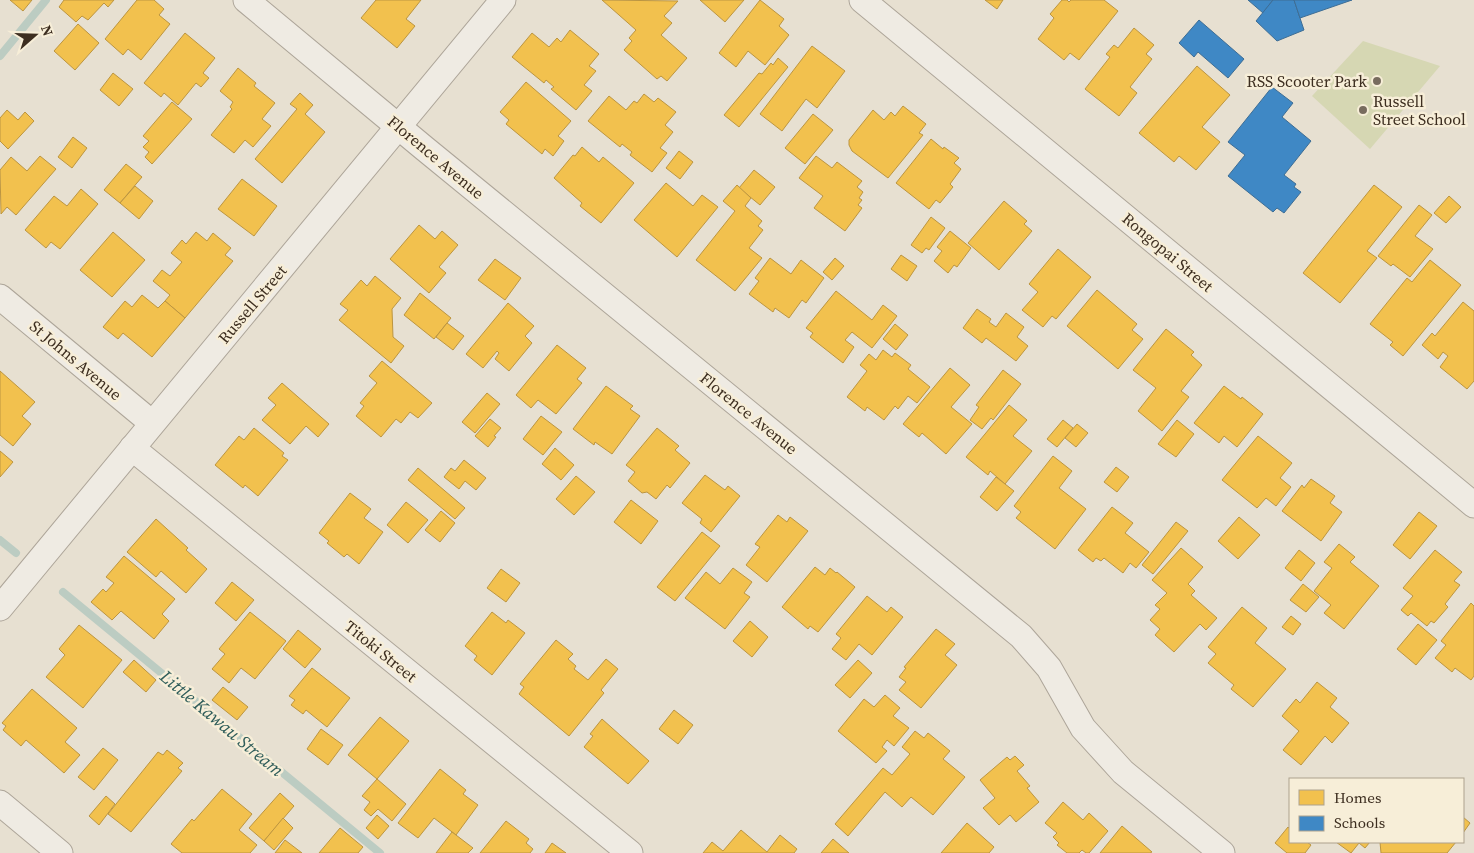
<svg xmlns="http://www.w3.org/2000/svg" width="1474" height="853" font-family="'Source Serif 4',serif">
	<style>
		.green { fill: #d6d7b3 }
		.homes { fill: #f2c14e; stroke: #bc9540 }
		.schools { fill: #3f88c5; stroke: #3e6d94 }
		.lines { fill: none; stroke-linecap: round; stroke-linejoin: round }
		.stream { stroke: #bcccc2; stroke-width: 8 }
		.street-casing { stroke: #ada599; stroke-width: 27 }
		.street { stroke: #efebe3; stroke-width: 25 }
		.poi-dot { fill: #786c5e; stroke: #f7eed8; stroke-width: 2 }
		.labels { text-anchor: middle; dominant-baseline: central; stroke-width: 5; stroke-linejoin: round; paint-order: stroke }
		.poi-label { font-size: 16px; fill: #3d2e20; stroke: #f7eed8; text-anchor: end }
		.street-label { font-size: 16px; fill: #3d2e20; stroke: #f7eed8 }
		.water-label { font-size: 18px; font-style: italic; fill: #2f5d5a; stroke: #f7eed8 }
	</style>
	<rect width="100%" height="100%" fill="#e7e0d1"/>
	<!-- green -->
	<polygon class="green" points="1363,41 1440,66 1370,149 1312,96"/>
	<!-- homes -->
	<g class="homes">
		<polygon points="10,0 32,0 23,11"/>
		<polygon points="64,0 114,0 108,7 104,3 88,20 82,16 76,22 59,7"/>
		<polygon points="137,0 154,0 164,9 159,15 170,24 141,60 128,49 123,55 105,39"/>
		<polygon points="376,0 421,0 406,19 415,26 397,48 361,18"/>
		<polygon points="602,0 678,1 664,16 672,23 661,35 687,58 667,81 661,76 657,79 624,50 632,41 629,38 636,30"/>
		<polygon points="700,0 744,0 725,22"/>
		<polygon points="760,0 784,19 779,26 789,35 765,65 748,51 736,67 719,53"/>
		<polygon points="985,0 1003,0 997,9"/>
		<polygon points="1062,0 1067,0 1069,2 1071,0 1104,0 1118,11 1079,60 1070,53 1064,60 1038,39 1054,18 1050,14"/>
		<polygon points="78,24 99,43 75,70 54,51"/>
		<polygon points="1134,28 1154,45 1146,54 1152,59 1130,87 1137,93 1119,116 1085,89 1110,57 1106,54 1114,45 1118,48"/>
		<polygon points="570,30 599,54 589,66 596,71 584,85 592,91 576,110 551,89 554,87 546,80 544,83 512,57 532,33 549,47 557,38 561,42"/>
		<polygon points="185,33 215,58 203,73 209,78 201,87 196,83 178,105 164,93 161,97 144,83"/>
		<polygon points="812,46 845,71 817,108 806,99 782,131 760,114"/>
		<polygon points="778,58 788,67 739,127 724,115 759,73 762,74 771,63 773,65"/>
		<polygon points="1197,66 1230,95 1202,127 1220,142 1196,170 1179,156 1174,162 1139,133"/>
		<polygon points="238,68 256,83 254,86 275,103 262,119 271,126 253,147 245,140 234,153 211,135 232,109 230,107 233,102 220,91"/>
		<polygon points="113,73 133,89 119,106 100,90"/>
		<polygon points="526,82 571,121 558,136 564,141 553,156 545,149 542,154 506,124 509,120 500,112"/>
		<polygon points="300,93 313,105 305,114 325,132 282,183 255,159 297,109 290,104"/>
		<polygon points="644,94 654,102 658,98 676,112 665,125 673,132 660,148 667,153 652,172 630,155 632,152 622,144 620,147 588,121 609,96 626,110 634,101 637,103"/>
		<polygon points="172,102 192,119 152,164 145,157 149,152 143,147 149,141 143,136"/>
		<polygon points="903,106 926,124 919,133 923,135 888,178 852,151 849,145 849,140 873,110 884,120 891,112 895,116"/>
		<polygon points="7,110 18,120 25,112 34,121 8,149 0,141 0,118"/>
		<polygon points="813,114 833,130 805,164 785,148"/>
		<polygon points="73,137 87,148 72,168 58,157"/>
		<polygon points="931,139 943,149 944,147 959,158 954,163 961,169 950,184 953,187 940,203 936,200 929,209 896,183"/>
		<polygon points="582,147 599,162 603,157 634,183 601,223 580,206 582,203 554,178 573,155 575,156"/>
		<polygon points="679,151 693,162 680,179 666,168"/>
		<polygon points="40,156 56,169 16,215 7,207 1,214 0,170 11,157 27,171"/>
		<polygon points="816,156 832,168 837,162 862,181 857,187 863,192 859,198 862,200 858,205 862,208 845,231 814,208 823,196 799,178"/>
		<polygon points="126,164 142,177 120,203 104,190"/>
		<polygon points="754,170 775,187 760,205 739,188"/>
		<polygon points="242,179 277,206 254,236 218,209"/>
		<polygon points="666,183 693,206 702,195 718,207 677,257 634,220"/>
		<polygon points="737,185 751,198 745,206 762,221 758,226 763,230 749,248 762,258 735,291 696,260 735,211 723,201"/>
		<polygon points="1374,185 1402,207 1367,251 1377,258 1340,303 1303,273"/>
		<polygon points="135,186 153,201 139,219 120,203"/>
		<polygon points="81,189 98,204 60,249 51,242 46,248 25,230 54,196 67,206"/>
		<polygon points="1449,196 1461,207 1446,223 1434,213"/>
		<polygon points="1004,201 1027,221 1024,224 1032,231 999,270 968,243"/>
		<polygon points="1419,205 1432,215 1415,236 1433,249 1410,277 1393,264 1391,266 1378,256"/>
		<polygon points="931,217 945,228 929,250 926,248 922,253 911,245"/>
		<polygon points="419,225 435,239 442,231 458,245 439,267 446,273 429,293 390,259"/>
		<polygon points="950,231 971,248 957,267 954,265 948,273 934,261 942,251 937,247"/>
		<polygon points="113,232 145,260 112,297 80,270"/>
		<polygon points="196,232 207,241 213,233 231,248 225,255 233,261 185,318 165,301 170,295 153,281 162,270 170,276 182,262 171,253 182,240 186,244"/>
		<polygon points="1058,249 1091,277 1056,319 1052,316 1043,327 1022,310 1038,292 1029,284"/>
		<polygon points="901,255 917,266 907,281 891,269"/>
		<polygon points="770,258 791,274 801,260 824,278 806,303 802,300 789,318 775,308 773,312 749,294 759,281 755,278"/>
		<polygon points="835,258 844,266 832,280 823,272"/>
		<polygon points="495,259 521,278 505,300 478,280"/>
		<polygon points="1430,260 1461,285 1403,356 1390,345 1393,342 1370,324 1407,278 1412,282"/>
		<polygon points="375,276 401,298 392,309 393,337 404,346 391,363 339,320 348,310 340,304 361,280 367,286"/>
		<polygon points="1097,290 1137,324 1132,330 1143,339 1118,369 1067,326"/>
		<polygon points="836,291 872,320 883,305 897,316 872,348 852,332 845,340 854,347 843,363 810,337 813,333 806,328"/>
		<polygon points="420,293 451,318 434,339 404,315"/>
		<polygon points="142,295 158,308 165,301 185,318 152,357 123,333 118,339 103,327 125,301 132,307"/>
		<polygon points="1463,302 1474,311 1474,381 1467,389 1440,367 1448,356 1443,352 1438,359 1422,345 1432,333 1435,336"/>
		<polygon points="508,303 534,326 525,336 532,343 509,371 495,359 499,353 497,351 483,368 466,354"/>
		<polygon points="977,309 991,319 989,322 996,327 1006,313 1024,327 1017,337 1028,346 1016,361 986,338 982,343 963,328"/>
		<polygon points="447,323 464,336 453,350 436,337"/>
		<polygon points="895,324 908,335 896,350 883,339"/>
		<polygon points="1166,329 1194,352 1191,355 1202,365 1181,391 1189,397 1162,431 1138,411 1156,388 1133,370"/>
		<polygon points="557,345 586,368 577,379 582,383 556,414 538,400 531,408 516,395"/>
		<polygon points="883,350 892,357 895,353 911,365 908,369 930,387 917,403 908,396 898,409 895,406 884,420 867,407 865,411 847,397 867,371 860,365 869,354 876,360"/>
		<polygon points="382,361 432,403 418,418 410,412 401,423 396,419 381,437 356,416 364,406 360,403 377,383 369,376"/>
		<polygon points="950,368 970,385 951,407 972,424 946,454 922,433 919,437 903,424"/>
		<polygon points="1003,370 1021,384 993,420 991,418 982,429 970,420 979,407 976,405"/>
		<polygon points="0,371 35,402 22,416 31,424 13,446 0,435"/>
		<polygon points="282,383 329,424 318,437 306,426 290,444 262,420 276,405 268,398"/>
		<polygon points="606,386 633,406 630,409 640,416 612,454 595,442 594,445 573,429"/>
		<polygon points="1224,386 1241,399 1242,397 1263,414 1237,447 1224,436 1219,443 1194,423"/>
		<polygon points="487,393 500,404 475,433 462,422"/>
		<polygon points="1009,405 1027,420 1013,436 1032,451 1005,484 990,471 988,475 966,457"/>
		<polygon points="541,416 562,432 543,455 523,439"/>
		<polygon points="490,419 501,428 494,436 496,437 488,447 475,436"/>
		<polygon points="1063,420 1073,428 1057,447 1047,439"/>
		<polygon points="1177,420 1194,434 1176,457 1158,444"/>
		<polygon points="1077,424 1088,433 1076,447 1065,438"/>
		<polygon points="254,428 284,453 282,456 288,460 258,496 245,485 243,488 215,465 239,436 244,440"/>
		<polygon points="657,428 679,446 675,450 690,463 670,488 667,485 656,499 647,492 642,493 628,481 635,472 626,465"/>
		<polygon points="1258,436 1292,463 1280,478 1291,487 1276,506 1266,498 1257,508 1222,480"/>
		<polygon points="555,448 574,465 561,480 542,464"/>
		<polygon points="0,451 13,462 0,477"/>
		<polygon points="1053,456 1072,471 1059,488 1086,509 1055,549 1016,518 1021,512 1014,506"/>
		<polygon points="464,460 486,478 476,490 465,481 459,489 444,477 451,468 455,471"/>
		<polygon points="1116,467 1129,477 1117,492 1104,482"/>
		<polygon points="418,468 465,508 455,519 408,480"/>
		<polygon points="705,475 725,490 728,486 740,496 711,532 700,523 702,519 682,503"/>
		<polygon points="576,476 595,492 574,515 556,499"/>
		<polygon points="996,477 1014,491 997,511 980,497"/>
		<polygon points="1311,479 1335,496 1330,503 1342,512 1321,541 1282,511 1302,485 1304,488"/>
		<polygon points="350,493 371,509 364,518 383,532 359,564 347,554 344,557 327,543 329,541 319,533"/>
		<polygon points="631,500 658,521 641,544 614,522"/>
		<polygon points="406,502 428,520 408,543 387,525"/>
		<polygon points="1112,507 1133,523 1125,533 1149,552 1136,568 1130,563 1123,573 1104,558 1101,561 1096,558 1093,562 1078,550"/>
		<polygon points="441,511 455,523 440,542 425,530"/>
		<polygon points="1419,512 1437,526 1410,559 1393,545"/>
		<polygon points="778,515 787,522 790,517 808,531 767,582 746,565 760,547 755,544"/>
		<polygon points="1239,517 1260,535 1238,559 1218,541"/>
		<polygon points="156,519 188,548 186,550 207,569 186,593 161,571 156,577 127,552"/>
		<polygon points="1176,522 1188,531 1153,574 1142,565"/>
		<polygon points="702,532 720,546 675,601 657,587"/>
		<polygon points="1339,544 1355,557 1350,562 1379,586 1344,629 1324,613 1331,605 1314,591 1332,568 1324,562"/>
		<polygon points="1181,548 1203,567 1188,584 1195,591 1191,595 1217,618 1206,630 1200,624 1174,652 1155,635 1160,629 1150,620 1160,609 1155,605 1167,593 1152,580"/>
		<polygon points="1299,550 1315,563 1301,581 1285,568"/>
		<polygon points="1435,550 1462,572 1454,581 1460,585 1445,604 1448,607 1434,623 1431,621 1427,626 1411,613 1408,616 1401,610 1413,596 1403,588"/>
		<polygon points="124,556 175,599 162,614 169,621 154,639 121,611 112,620 91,602 103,589 106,592 114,583 106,577"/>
		<polygon points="815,567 825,575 830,568 836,573 837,572 855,587 818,632 810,626 808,629 782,607"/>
		<polygon points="733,568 752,582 744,593 750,597 725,629 685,598 706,572 720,584"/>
		<polygon points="501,569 520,583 506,602 487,588"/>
		<polygon points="232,582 254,600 236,621 215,603"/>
		<polygon points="1303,584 1319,597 1306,612 1290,600"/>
		<polygon points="867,596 887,612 891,607 903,617 872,655 859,644 846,660 832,649 841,638 836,634"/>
		<polygon points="1471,603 1474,606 1474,676 1471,680 1455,668 1452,672 1435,658 1446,645 1441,641"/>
		<polygon points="1242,607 1267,628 1255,643 1286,669 1253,707 1231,689 1234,685 1208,663 1216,654 1208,647"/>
		<polygon points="250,612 286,641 255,679 241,668 229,683 212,669 225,654 219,649"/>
		<polygon points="492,612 506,623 508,620 525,633 492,675 474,660 477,656 465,646"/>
		<polygon points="1291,616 1301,624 1293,635 1282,627"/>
		<polygon points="750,621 768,637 752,657 733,641"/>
		<polygon points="1418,624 1437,640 1416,665 1397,649"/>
		<polygon points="79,625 122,660 83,708 46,677 65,655 59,649"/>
		<polygon points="936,629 955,644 945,655 957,665 921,708 899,690 906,682 899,677 906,668 904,667"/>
		<polygon points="298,630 321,649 305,668 283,649"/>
		<polygon points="556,640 573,654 568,659 576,666 574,669 588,680 606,659 618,669 601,690 604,693 569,736 519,694 524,687 520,684"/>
		<polygon points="134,660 156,680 146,692 123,672"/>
		<polygon points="858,660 872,673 850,698 835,685"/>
		<polygon points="312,668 350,698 327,727 306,710 303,714 291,705 295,700 289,696"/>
		<polygon points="1317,682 1337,698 1330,707 1349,723 1332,743 1325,736 1301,765 1283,750 1299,731 1282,716 1296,699 1300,703"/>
		<polygon points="223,687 248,707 237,720 212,700"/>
		<polygon points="32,689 77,728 65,742 80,755 64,773 26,740 21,746 3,730 6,726 2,723"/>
		<polygon points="885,695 900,708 893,716 909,728 894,746 887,740 882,747 887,751 876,763 838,731 864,699 874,707"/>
		<polygon points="674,710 693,725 678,744 659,729"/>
		<polygon points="380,717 409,741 377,779 348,755"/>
		<polygon points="602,719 649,761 628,784 584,747 593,736 590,734"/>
		<polygon points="321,729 343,745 328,765 307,749"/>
		<polygon points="915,731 924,738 928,733 950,751 943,759 965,777 933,815 911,797 902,807 885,792 848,836 835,824 883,768 892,775 910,754 902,747"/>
		<polygon points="103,748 118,760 94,790 78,777"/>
		<polygon points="167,750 183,763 178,768 182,771 131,832 108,814 158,752 163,755"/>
		<polygon points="1015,756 1024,765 1017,771 1030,786 1027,788 1039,802 1016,822 1010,815 999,825 983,808 995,798 980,780 1007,757 1010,760"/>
		<polygon points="440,769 466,790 463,794 478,805 456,835 434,818 418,838 398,823"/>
		<polygon points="377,779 406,804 392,821 378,809 371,816 364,810 370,802 362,796"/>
		<polygon points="222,789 252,814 239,830 257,845 250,853 182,853 171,844 192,819 194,821"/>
		<polygon points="280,793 294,806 264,841 249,828"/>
		<polygon points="106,796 115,804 99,825 89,816"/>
		<polygon points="1063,802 1083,820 1089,813 1108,831 1089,853 1086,853 1082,850 1079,853 1067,853 1057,845 1059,843 1053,837 1057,833 1045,823"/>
		<polygon points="377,815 389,826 378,839 366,828"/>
		<polygon points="1463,817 1470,823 1463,833"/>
		<polygon points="283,818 293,828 274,850 264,841"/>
		<polygon points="506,821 529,839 526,843 533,849 530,853 480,853"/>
		<polygon points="967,823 994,847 989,853 941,853"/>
		<polygon points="1122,826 1152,852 1150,853 1100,853"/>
		<polygon points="1288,827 1290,829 1290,842 1307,842 1311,845 1305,853 1287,853 1275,843"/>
		<polygon points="340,828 363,847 358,853 319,853"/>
		<polygon points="741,830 767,852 780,835 797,849 794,853 703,853 712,842 723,851"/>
		<polygon points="452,832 473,848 468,853 436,853"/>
		<polygon points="833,839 849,853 821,853"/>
		<polygon points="285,840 302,853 275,853"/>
		<polygon points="1336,842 1370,842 1365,848 1359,843 1351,853"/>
		<polygon points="1380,842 1456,842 1447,853 1381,853"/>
		<polygon points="552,843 566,853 545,853"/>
	</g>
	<!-- schools -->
	<g class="schools">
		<polygon points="1248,0 1273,0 1263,13"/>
		<polygon points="1273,0 1294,0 1304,30 1277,41 1256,21"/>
		<polygon points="1294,0 1352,0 1300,18"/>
		<polygon points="1199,20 1244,59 1228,78 1198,52 1194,57 1179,43"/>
		<polygon points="1272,87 1293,103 1282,117 1311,141 1284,175 1296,184 1294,187 1301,192 1284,213 1277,208 1273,212 1228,176 1245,155 1228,142"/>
	</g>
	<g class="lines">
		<!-- stream -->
		<g class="stream">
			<polyline points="0,56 46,0"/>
			<polyline points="0,540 16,553"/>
			<polyline points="63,592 380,853"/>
		</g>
		<!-- street casing -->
		<g class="street-casing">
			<g id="street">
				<polyline points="246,0 424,148 1021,636 1049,668 1083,728 1123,772 1222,853"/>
				<polyline points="862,0 1474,505"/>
				<polyline points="0,297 152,423"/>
				<polyline points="132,448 630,853"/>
				<polyline points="0,608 503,0"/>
				<polyline points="0,803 60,853"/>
			</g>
		</g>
		<!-- street -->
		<use href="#street" class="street"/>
	</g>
	<!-- markers -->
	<g class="poi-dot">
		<circle cx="1377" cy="81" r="5"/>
		<circle cx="1363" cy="110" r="5"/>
	</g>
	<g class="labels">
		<!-- poi labels -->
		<g class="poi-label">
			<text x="1367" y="81">RSS Scooter Park</text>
			<text x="1373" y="101" text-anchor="start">Russell<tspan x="1373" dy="18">Street School</tspan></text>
		</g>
		<!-- street labels -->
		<g class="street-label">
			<text transform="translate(436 157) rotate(40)">Florence Avenue</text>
			<text transform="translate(1168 252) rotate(40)">Rongopai Street</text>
			<text transform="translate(252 304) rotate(-50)">Russell Street</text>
			<text transform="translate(76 360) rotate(40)">St Johns Avenue</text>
			<text transform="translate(749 413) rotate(39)">Florence Avenue</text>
			<text transform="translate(381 651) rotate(39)">Titoki Street</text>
		</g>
		<!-- water labels -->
		<g class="water-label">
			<text transform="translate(222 723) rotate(40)">Little Kawau Stream</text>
		</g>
	</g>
	<!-- legend -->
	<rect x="1289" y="778" width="175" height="65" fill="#f7eed8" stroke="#ada18e"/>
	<rect x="1299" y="790" width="25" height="15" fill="#f2c14e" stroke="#ada18e"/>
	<text x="1334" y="803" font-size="15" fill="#3d2e20">Homes</text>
	<rect x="1299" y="816" width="25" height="15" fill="#3f88c5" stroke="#ada18e"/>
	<text x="1334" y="828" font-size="15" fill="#3d2e20">Schools</text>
	<!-- north arrow -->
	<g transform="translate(35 35) rotate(70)" stroke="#f7eed8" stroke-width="4" paint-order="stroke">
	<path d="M0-4L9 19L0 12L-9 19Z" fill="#3d2e20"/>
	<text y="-8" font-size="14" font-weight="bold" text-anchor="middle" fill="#3d2e20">N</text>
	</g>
</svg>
